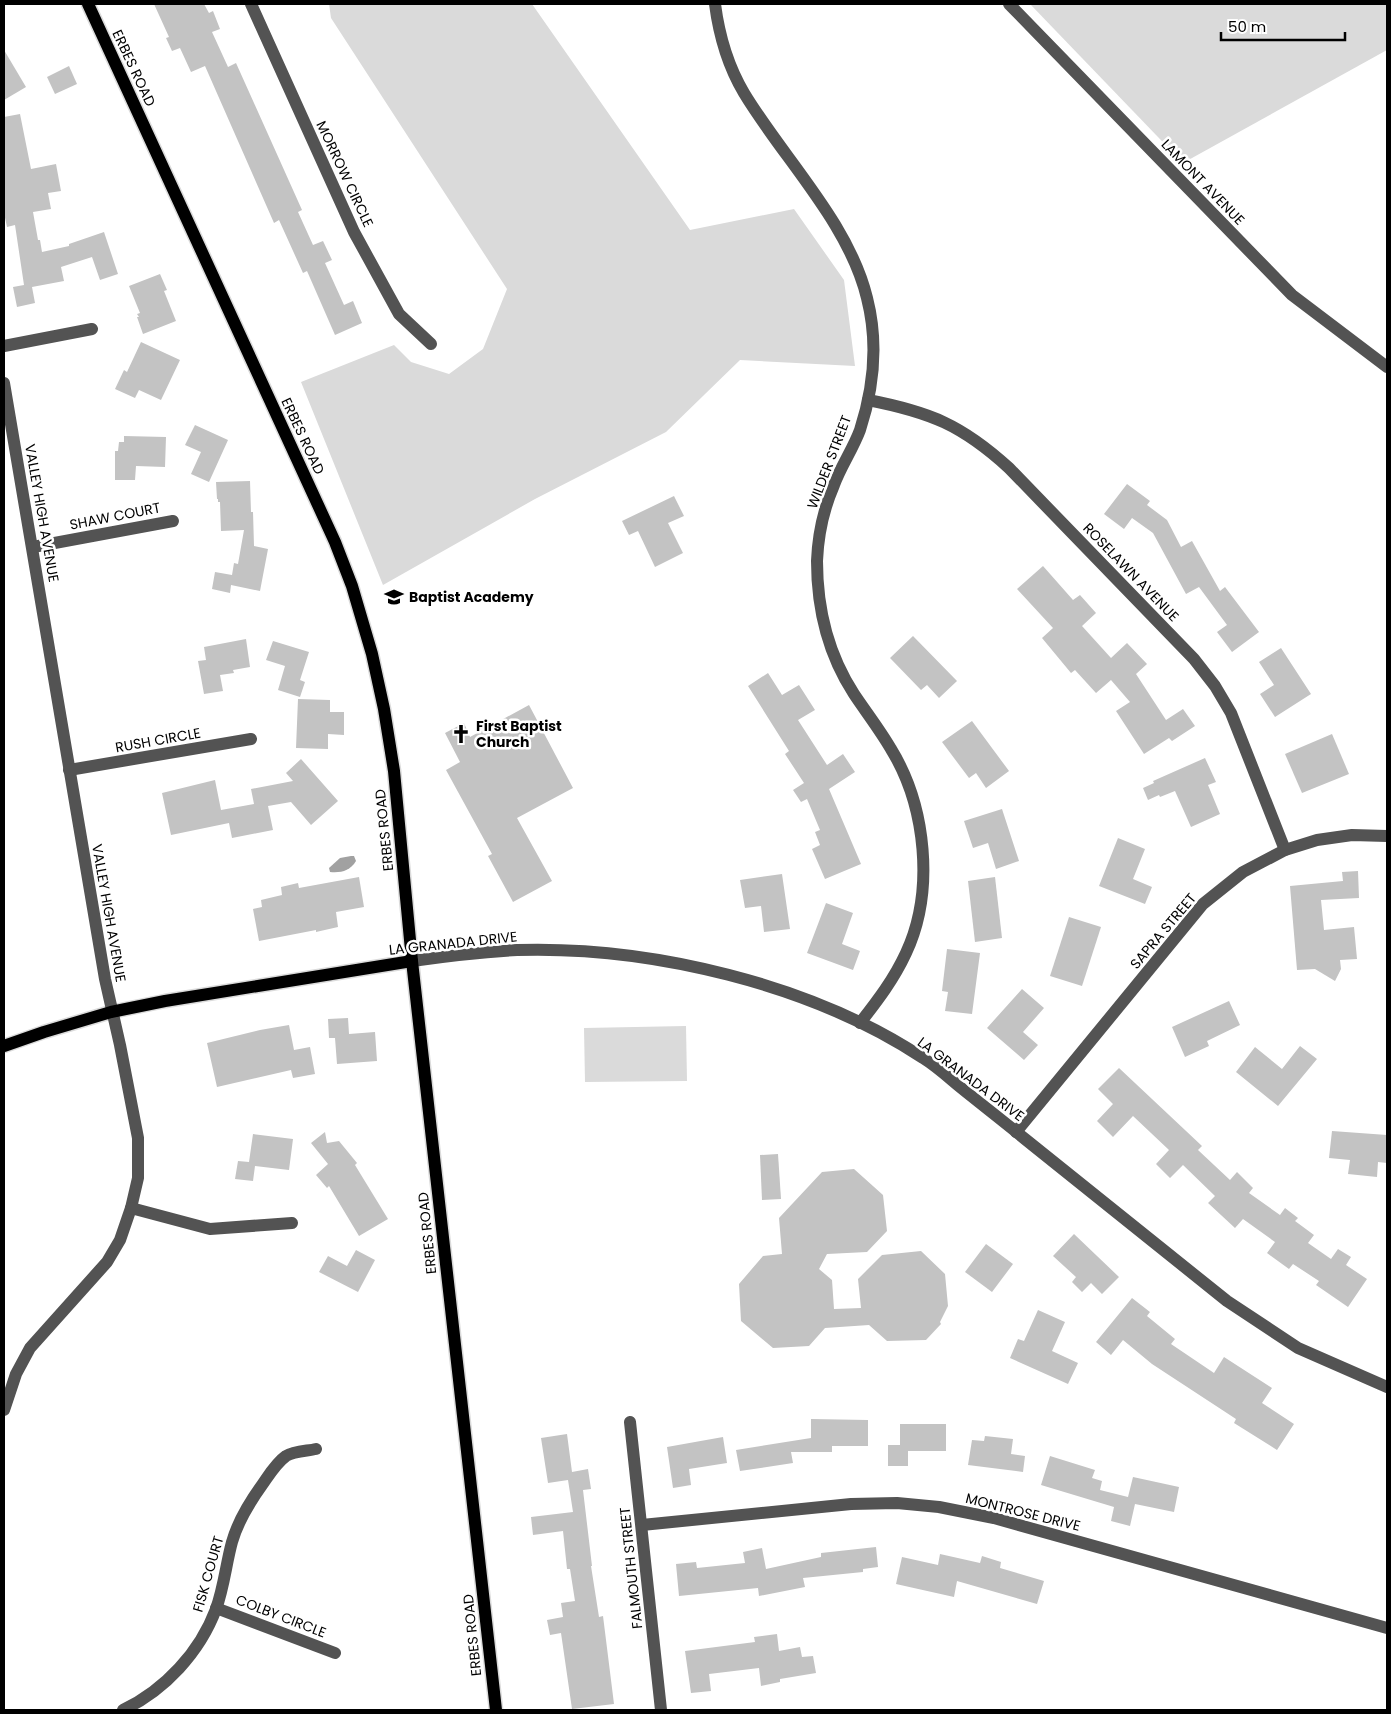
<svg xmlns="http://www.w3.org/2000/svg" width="1391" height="1714" font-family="Poppins,sans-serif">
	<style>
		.green { fill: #dadada }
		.water { fill: #a1a1a1 }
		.building { fill: #c3c3c3 }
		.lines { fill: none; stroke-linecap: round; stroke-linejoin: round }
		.major-casing { stroke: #dbdbdb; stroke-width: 15 }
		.minor { stroke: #535353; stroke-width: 12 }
		.major { stroke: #000; stroke-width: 12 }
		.labels { text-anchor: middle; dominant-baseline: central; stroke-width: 5; stroke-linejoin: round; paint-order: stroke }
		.street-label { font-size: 14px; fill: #000; stroke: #fff }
		.poi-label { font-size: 14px; font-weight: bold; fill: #000; stroke: #fff; text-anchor: start }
	</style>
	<rect width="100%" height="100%" fill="#fff"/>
	<!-- green -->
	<g class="green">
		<polygon points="329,4 532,4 690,230 794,209 844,280 855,366 740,360 666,432 535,499 383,585 301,382 394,345 411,362 449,374 483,349 507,289 331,18"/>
		<polygon points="1030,4 1387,4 1387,50 1183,163"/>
		<polygon points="686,1026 687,1081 585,1082 584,1028"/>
	</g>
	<!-- water -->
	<path class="water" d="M351,856H354L356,861C350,871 341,873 330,872L329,868L340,858Z"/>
	<!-- building -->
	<g class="building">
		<polygon points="154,4 204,4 209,13 213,11 220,29 212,32 228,67 236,63 302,210 298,212 313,245 323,241 332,260 325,263 344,305 353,301 362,323 335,335 307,271 303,273 279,220 274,223 205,66 191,72 180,48 172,51 166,38 169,37"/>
		<polygon points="4,50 26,87 4,100"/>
		<polygon points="69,66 77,84 55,94 47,77"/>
		<polygon points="20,114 31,169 56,164 61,191 48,193 51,209 33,212 38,240 40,240 42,252 69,246 69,244 104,232 118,274 100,280 92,257 61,267 64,281 32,287 35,303 17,307 13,287 24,285 15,225 7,227 4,213 4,117"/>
		<polygon points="160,274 167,290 164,291 176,321 143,334 137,317 139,317 137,314 140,313 129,286"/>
		<polygon points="141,342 180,360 161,400 139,390 135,398 115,389 124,370 127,372"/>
		<polygon points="195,425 228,440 209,482 191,474 201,452 185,445"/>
		<polygon points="124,436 166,437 165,467 136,466 135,480 115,480 115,451 118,451 119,442 124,442"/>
		<polygon points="250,481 251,512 253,512 254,546 268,549 260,591 231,585 230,593 212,589 215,572 232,575 234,563 238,564 244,530 221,531 220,502 218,502 218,499 217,499 216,482"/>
		<polygon points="1127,484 1150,501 1147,505 1167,520 1181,547 1192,541 1220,591 1225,587 1259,632 1232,652 1217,632 1227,625 1199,587 1186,594 1153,533 1132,518 1124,529 1104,514"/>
		<polygon points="674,496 684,516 668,523 683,553 655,567 638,531 629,535 622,521"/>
		<polygon points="1043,566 1073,600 1080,595 1096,613 1082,626 1111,658 1127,643 1147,664 1136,674 1166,720 1183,709 1195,726 1172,741 1169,738 1144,754 1116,711 1130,702 1111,680 1096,693 1075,670 1071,673 1042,638 1053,628 1017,589"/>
		<polygon points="913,636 957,681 939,698 927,685 921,690 890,658"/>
		<polygon points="246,639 250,667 233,670 234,673 220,675 223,691 204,694 198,661 206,660 204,647"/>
		<polygon points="273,641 309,652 300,680 305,682 300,697 278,690 285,666 266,660"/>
		<polygon points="1281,648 1311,694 1275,717 1260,694 1274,685 1259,662"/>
		<polygon points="768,673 782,695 799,685 815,710 798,720 827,765 843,754 855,772 829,789 861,864 825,879 812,849 820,845 815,832 820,830 807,799 801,802 793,790 804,783 785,754 789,751 748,686"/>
		<polygon points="298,699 330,700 330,712 344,712 344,735 328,734 328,749 296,748"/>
		<polygon points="529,705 573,788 517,818 552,881 513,902 488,856 492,854 446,770 460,762 445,733 464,723 470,737"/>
		<polygon points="972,721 1009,771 986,788 976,773 969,778 942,742"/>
		<polygon points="1332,734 1349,774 1302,793 1285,754"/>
		<polygon points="1205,758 1216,782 1208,785 1220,814 1191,827 1175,791 1160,797 1159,795 1148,800 1143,788 1154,783 1153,781"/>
		<polygon points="301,759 338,801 311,825 291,802 268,806 273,830 232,838 229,823 171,835 162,793 215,780 221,810 254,804 251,789 293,781 286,773"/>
		<polygon points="1002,809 1019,861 996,869 988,843 973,848 964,821"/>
		<polygon points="1118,838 1145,849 1133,879 1152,887 1145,904 1099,886"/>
		<polygon points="1358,871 1359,898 1321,900 1324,930 1354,927 1357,959 1340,960 1341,969 1335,981 1315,969 1297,970 1290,886 1343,881 1342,872"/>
		<polygon points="782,874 790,929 764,932 761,906 745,908 740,880"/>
		<polygon points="359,877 364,907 336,912 338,927 316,932 316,930 259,941 253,909 262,907 261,900 282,895 281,887 298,883 299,888"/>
		<polygon points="995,877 1002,938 975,942 968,881"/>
		<polygon points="826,903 853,913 842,944 860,951 853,970 807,953"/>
		<polygon points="1069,917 1101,927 1082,986 1050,976"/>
		<polygon points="947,949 980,953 972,1014 945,1011 948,992 942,991"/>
		<polygon points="1022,989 1044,1008 1023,1032 1038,1045 1024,1060 987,1028"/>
		<polygon points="1229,1001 1240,1025 1207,1041 1209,1046 1185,1057 1172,1027"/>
		<polygon points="348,1018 349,1034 375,1032 377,1061 337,1064 335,1038 329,1038 328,1019"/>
		<polygon points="289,1025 294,1050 310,1047 315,1074 293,1078 291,1070 217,1087 207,1043 260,1030"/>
		<polygon points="1300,1046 1317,1059 1278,1106 1236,1072 1255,1047 1282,1069"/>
		<polygon points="1119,1068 1202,1146 1198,1150 1230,1180 1237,1172 1253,1188 1249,1193 1280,1215 1285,1208 1298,1218 1295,1221 1314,1235 1308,1243 1331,1259 1338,1249 1351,1257 1346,1265 1367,1279 1348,1307 1316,1285 1319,1281 1293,1264 1289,1269 1267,1253 1275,1242 1243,1219 1235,1228 1208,1203 1215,1196 1183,1165 1170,1178 1156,1164 1169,1150 1133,1116 1113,1137 1097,1121 1113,1104 1098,1089"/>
		<polygon points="1332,1131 1387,1135 1387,1163 1378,1162 1377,1177 1348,1174 1350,1160 1329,1158"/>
		<polygon points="325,1132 327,1143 339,1141 357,1163 355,1165 388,1219 359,1236 329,1186 327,1188 316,1175 328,1164 311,1143"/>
		<polygon points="253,1134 293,1139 289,1170 255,1166 253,1181 235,1179 238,1161 249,1162"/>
		<polygon points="778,1154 781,1199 762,1200 760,1155"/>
		<polygon points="854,1169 883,1195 887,1231 867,1252 827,1254 819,1269 832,1280 834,1309 861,1308 858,1279 882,1255 921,1251 945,1274 948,1306 940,1322 941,1324 926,1340 887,1341 869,1325 825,1328 809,1346 773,1348 741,1321 739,1284 763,1256 782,1254 779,1218 822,1172"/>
		<polygon points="1074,1234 1119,1277 1102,1294 1091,1283 1082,1292 1072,1282 1076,1277 1053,1256"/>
		<polygon points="986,1244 1013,1264 992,1292 965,1272"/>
		<polygon points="356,1250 375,1260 358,1292 319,1272 328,1256 347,1266"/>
		<polygon points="1132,1298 1150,1312 1147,1316 1175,1339 1171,1344 1214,1373 1224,1357 1272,1388 1262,1403 1294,1424 1277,1450 1234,1423 1236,1419 1152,1364 1123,1340 1111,1355 1096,1342"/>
		<polygon points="1038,1310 1065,1322 1052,1351 1078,1363 1068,1384 1010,1358 1018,1339 1024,1341"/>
		<polygon points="811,1419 868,1420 868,1446 832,1446 832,1452 791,1452 793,1463 740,1471 736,1450 811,1438"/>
		<polygon points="900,1424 946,1424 946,1451 908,1451 908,1466 888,1466 888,1445 900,1445"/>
		<polygon points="567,1434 572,1472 588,1469 591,1489 583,1490 592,1566 591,1566 599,1617 603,1616 614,1704 572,1709 561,1633 550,1635 547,1620 563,1617 561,1603 575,1601 570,1569 567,1569 563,1531 533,1535 531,1517 573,1512 568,1480 548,1483 541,1438"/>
		<polygon points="985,1436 1013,1439 1011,1454 1025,1456 1023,1472 968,1465 972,1440 984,1441"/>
		<polygon points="723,1437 727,1463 689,1469 691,1485 673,1488 667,1447"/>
		<polygon points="1050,1456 1095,1470 1092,1478 1102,1481 1100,1490 1128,1497 1133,1477 1179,1487 1174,1512 1135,1504 1130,1526 1111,1521 1114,1507 1041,1485"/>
		<polygon points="876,1547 878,1567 863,1569 863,1572 803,1578 805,1587 759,1596 758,1588 679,1596 676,1564 696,1562 697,1568 745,1563 743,1552 762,1548 766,1569 821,1557 821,1553"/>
		<polygon points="940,1554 980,1563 982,1556 1001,1562 1000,1568 1044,1581 1037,1604 957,1581 954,1597 896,1584 902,1557 938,1565"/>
		<polygon points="777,1634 779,1651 800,1647 802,1657 813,1656 816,1673 780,1679 780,1682 761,1686 759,1668 709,1674 711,1691 691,1693 685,1651 755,1642 754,1637"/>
	</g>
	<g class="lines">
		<!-- major casing -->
		<g class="major-casing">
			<g id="major">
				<polyline points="88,4 335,542 352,586 372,654 384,709 394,771 412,961 496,1710"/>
				<polyline points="4,1046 44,1032 111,1012 165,1001 412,961"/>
			</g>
		</g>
		<!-- minor -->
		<g class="minor">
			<polyline points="251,4 354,232 399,314 431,344"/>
			<path d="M715,4C719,35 728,66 744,93C783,158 849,223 867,298C878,341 874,387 860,430C853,449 841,466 834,485C824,508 818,536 817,561C817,608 828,654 854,694C866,712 880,730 891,749C926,806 935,891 906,953C894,979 878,1000 860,1023"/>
			<polyline points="1009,4 1292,295 1387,367"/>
			<polyline points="4,346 92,329"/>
			<polyline points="4,383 105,979 120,1045 138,1138 138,1178 131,1208 120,1240 107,1262 30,1348 16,1374 4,1410"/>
			<path d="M868,400C930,412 962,425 1009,468L1194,659L1215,686L1231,713L1285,850"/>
			<polyline points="33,547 173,521"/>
			<polyline points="69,770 251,739"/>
			<path d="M412,961C447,956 482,952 517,950C651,946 811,984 923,1058C936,1066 948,1077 960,1087C981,1104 1003,1121 1025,1139C1092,1193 1159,1247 1227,1301L1298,1348L1387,1387"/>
			<polyline points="1016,1132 1203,904 1243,872 1285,850 1317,840 1352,835 1387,836"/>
			<polyline points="131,1208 210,1229 292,1223"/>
			<polyline points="630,1422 661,1710"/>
			<polyline points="642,1525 851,1504 897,1503 939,1507 994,1518 1387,1628"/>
			<polyline points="216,1608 335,1653"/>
			<path d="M123,1710C165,1690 200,1652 216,1609C224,1587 226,1564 232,1542C238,1521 249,1503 262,1485C269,1475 276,1463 286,1456C294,1451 307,1451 316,1449"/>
		</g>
		<!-- major -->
		<use href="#major" class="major"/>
	</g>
	<!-- icons -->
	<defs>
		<g id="school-bare" transform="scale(1.5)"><path d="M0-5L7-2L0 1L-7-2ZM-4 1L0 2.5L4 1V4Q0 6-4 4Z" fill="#000" stroke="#fff" stroke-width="2.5" paint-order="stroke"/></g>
		<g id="church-bare" transform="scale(1.5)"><path d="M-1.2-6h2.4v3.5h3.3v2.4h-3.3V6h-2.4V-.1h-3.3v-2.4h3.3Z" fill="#000" stroke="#fff" stroke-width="2.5" paint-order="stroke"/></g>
	</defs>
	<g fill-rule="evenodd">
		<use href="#school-bare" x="394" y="597"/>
		<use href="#church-bare" x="461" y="734"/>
	</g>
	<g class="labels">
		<!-- street labels -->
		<g class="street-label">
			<text transform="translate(134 68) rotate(65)">ERBES ROAD</text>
			<text transform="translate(345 174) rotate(65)">MORROW CIRCLE</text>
			<text transform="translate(1203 182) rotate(46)">LAMONT AVENUE</text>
			<text transform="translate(303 436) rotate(65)">ERBES ROAD</text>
			<text transform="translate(829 462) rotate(-69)">WILDER STREET</text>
			<text transform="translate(42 513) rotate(80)">VALLEY HIGH AVENUE</text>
			<text transform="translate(115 516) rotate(-11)">SHAW COURT</text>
			<text transform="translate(1131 572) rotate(46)">ROSELAWN AVENUE</text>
			<text transform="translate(158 740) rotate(-10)">RUSH CIRCLE</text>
			<text transform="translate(384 830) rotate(-96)">ERBES ROAD</text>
			<text transform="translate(109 913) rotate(80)">VALLEY HIGH AVENUE</text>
			<text transform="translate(1163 931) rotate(-50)">SAPRA STREET</text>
			<text transform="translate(453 943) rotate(-6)">LA GRANADA DRIVE</text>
			<text transform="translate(971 1079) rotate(37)">LA GRANADA DRIVE</text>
			<text transform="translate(427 1233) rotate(-96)">ERBES ROAD</text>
			<text transform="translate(1023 1512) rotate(14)">MONTROSE DRIVE</text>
			<text transform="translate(631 1568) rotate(-96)">FALMOUTH STREET</text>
			<text transform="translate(208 1574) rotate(-74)">FISK COURT</text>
			<text transform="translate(281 1616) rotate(21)">COLBY CIRCLE</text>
			<text transform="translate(472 1635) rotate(-96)">ERBES ROAD</text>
		</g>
		<!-- poi labels -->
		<g class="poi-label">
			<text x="409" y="597">Baptist Academy</text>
			<text x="476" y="726">First Baptist<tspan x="476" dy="16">Church</tspan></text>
		</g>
	</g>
	<!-- border -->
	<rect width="1391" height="1714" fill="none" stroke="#000000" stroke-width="10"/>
	<!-- scale -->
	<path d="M1221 32v8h124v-8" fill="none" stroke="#000000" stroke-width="2.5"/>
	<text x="1228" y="32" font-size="15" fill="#000000" stroke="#ffffff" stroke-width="4" paint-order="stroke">50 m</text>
</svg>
